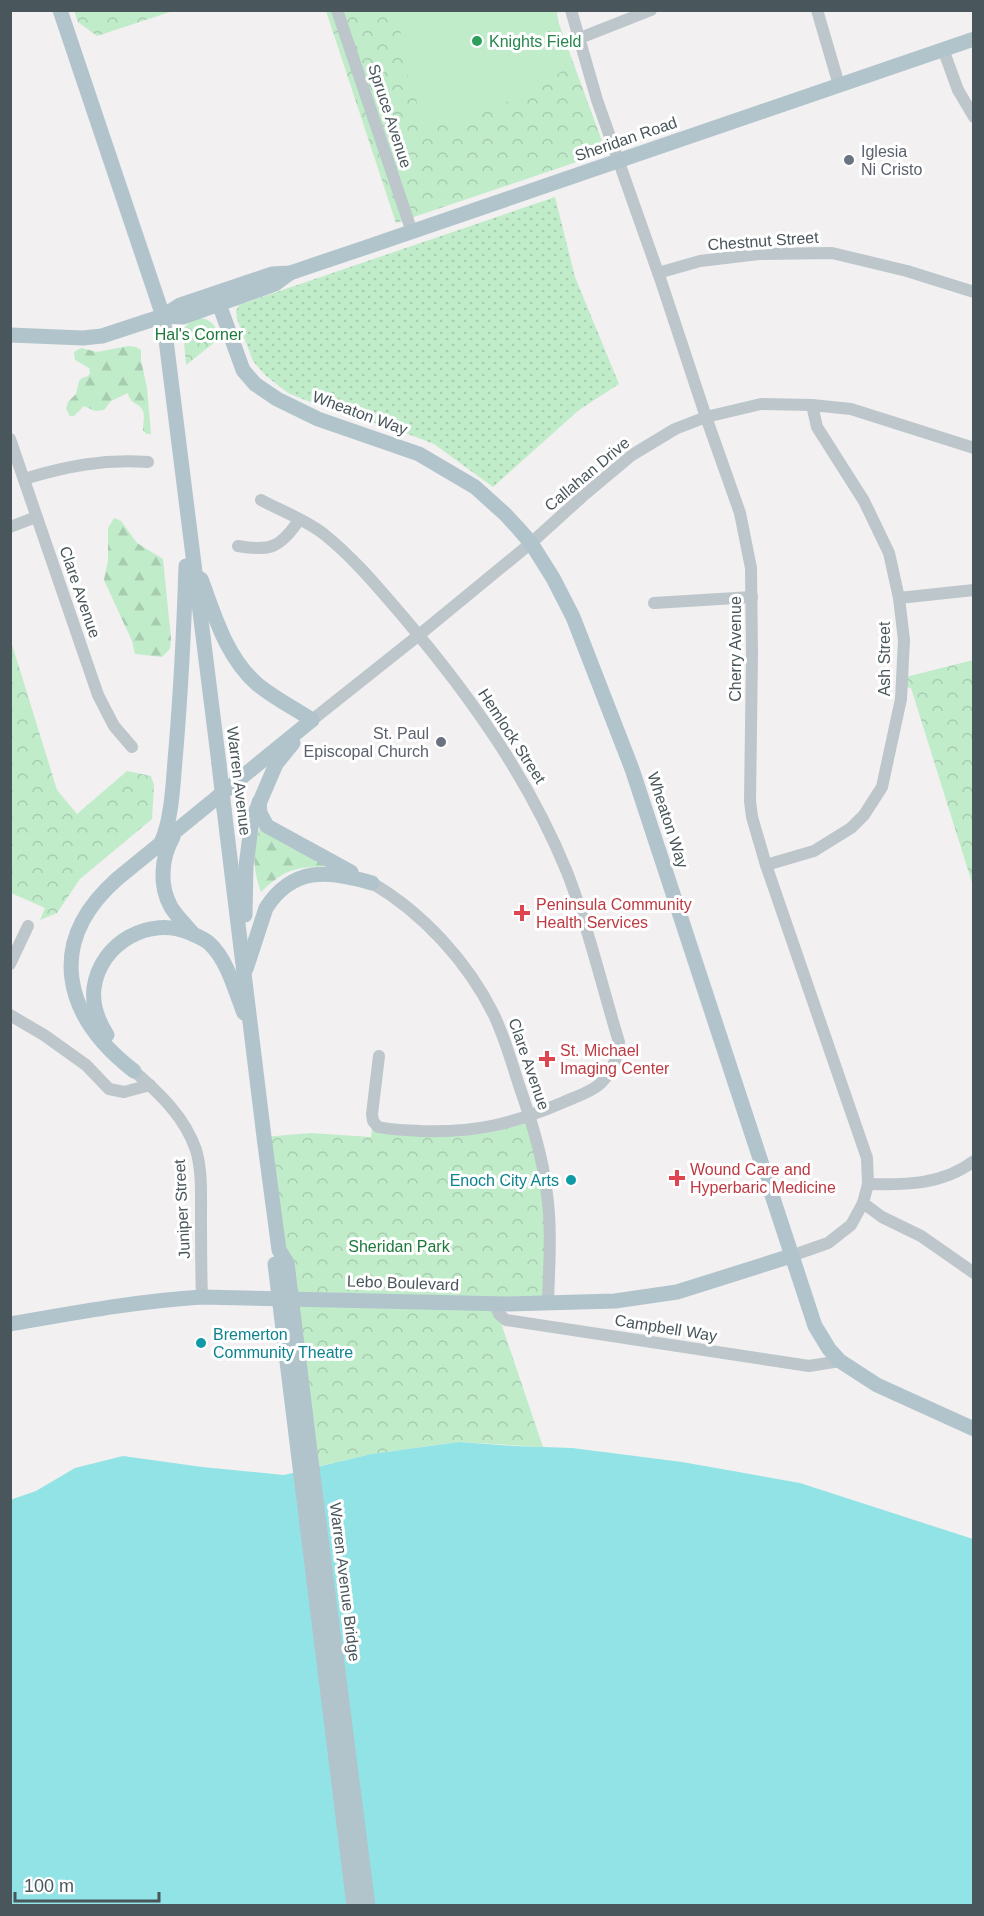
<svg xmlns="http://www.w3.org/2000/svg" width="984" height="1916" font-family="Arial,sans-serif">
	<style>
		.grass { fill: url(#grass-dots) }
		.forest { fill: url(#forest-firs) }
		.park { fill: url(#park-crowns) }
		.pitch { fill: #c1ecca }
		.water { fill: #92e3e5 }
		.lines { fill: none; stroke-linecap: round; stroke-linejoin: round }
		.minor { stroke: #bcc6cb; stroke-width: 12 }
		.major { stroke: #b1c4cc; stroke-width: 15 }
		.major-bridge { stroke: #b1c4cc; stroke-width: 15 }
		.leisure-dot { fill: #2e9e5b; stroke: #fff; stroke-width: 2 }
		.worship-dot { fill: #6b7280; stroke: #fff; stroke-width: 2 }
		.health-dot { fill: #e0444e; stroke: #fff; stroke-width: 2 }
		.culture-dot { fill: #0f9aa8; stroke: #fff; stroke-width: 2 }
		.labels { text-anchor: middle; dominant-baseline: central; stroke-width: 6; stroke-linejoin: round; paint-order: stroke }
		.leisure-label { font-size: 16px; fill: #27864d; stroke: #fff; text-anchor: start }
		.street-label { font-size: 16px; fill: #49565b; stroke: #fff }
		.worship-label { font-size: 16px; fill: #5b616d; stroke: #fff; text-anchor: start }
		.park-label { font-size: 16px; fill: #1e783b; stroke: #fff }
		.health-label { font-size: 16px; fill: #be3a42; stroke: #fff; text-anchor: start }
		.culture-label { font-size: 16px; fill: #0d838f; stroke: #fff; text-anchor: end }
	</style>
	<defs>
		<pattern id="grass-dots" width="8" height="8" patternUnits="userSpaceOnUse" patternTransform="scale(1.5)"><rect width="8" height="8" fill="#c1ecca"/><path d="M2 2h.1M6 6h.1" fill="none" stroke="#a7ccb0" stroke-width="1.8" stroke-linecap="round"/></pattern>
		<pattern id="forest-firs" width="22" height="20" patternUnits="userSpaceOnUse" patternTransform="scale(1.5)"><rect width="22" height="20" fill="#c1ecca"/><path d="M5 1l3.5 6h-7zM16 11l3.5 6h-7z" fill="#a7ccb0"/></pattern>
		<pattern id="park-crowns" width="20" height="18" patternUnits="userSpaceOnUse" patternTransform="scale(1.5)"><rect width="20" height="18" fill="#c1ecca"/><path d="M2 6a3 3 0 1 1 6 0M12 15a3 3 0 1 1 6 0" fill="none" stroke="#a7ccb0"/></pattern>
	</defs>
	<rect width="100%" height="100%" fill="#f2f0f0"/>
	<!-- grass -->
	<polygon class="grass" points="555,197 575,277 619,384 579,410 493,487 434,444 395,429 325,408 288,393 265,375 253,361 237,319 236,311 239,305"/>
	<!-- forest -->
	<g class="forest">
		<path d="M128,346L136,347L141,350V360L147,388L151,434H147L143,431C143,425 145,416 143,411C139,402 130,405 128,393L111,401L104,410L95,411L84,406L74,416H70L66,409L68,402L76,394L79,381L82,378L88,376L90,373L89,368L75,360L74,352L81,348L97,352Z"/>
		<polygon points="114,518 121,521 137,543 163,559 171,638 170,649 162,657 135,654 132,641 104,580 108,560 108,528"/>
		<path d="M260,827L333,866C298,867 287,867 261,892C252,867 253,852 260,827Z"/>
	</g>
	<!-- park -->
	<g class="park">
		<polygon points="74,11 74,10 173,11 97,36 78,22"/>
		<polygon points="326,11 557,11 558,21 606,152 396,223"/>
		<path d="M201,318C213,320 216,328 220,338L186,365L183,330L191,320Z"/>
		<polygon points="11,641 57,790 77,814 127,771 151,776 154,785 152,819 80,879 57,913 40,920 45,908 11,893"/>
		<polygon points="973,660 973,886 911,688 902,687 902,678"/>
		<polygon points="530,1116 541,1154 548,1303 495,1305 543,1447 459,1442 371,1454 312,1468 264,1137 311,1133 371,1137 373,1121 444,1132"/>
	</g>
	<!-- pitch -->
	<polygon class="pitch" points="397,11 540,11 563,71 504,103 437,126 423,121 408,75"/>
	<!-- water -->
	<polygon class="water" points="459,1442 514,1446 572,1448 682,1462 800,1483 973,1539 973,1905 11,1905 10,1500 36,1491 75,1468 123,1456 202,1467 284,1475 371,1454"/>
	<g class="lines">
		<!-- minor -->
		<g class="minor">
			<polyline points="337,10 412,232"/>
			<polyline points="571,10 597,100 661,281 706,417 740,513 751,568 752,654 750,801 752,817 766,865 867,1158 868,1184 863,1203 851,1225 828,1243 791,1256"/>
			<polyline points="817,10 839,85"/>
			<polyline points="580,38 651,10"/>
			<polyline points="943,49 958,90 974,117"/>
			<polyline points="658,273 700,261 759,254 832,253 907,271 974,292"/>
			<polyline points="10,439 98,695 114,726 132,747"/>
			<path d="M24,479C67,466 103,459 148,462"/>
			<path d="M261,500C281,511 307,520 325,535C356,560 380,590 406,620C471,697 529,779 567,872C588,925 602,987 619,1042C616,1060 614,1069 601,1083C592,1092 575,1097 564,1102C513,1124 475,1133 420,1131C406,1130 392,1130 378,1127L373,1121L372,1114L379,1056"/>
			<polyline points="10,527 36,517"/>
			<path d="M238,546C270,552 281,547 299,520"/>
			<polyline points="899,598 974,590"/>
			<polyline points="654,603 752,597"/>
			<polyline points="312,720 419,635 531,543 583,496 632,455 675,429 706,417 761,404 812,405 851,409 974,448"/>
			<polyline points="766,865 814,851 851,828 864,815 882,787 901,699 904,640 899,598 889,553 864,501 817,427 812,405"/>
			<path d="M372,883C423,913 468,962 494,1015C505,1038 512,1064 520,1088C532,1123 543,1158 547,1194C552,1230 549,1267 548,1303"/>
			<polyline points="10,964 28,926"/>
			<polyline points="10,1015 44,1035 86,1065 109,1089 124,1092 150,1085"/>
			<path d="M134,1071C159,1093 185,1117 196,1150C202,1170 201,1193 201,1214C201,1242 201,1270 202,1297"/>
			<path d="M868,1184C906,1185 942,1185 974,1161"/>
			<polyline points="863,1203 882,1217 921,1236 974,1273"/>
			<polyline points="495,1304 499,1314 506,1320 809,1366 840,1361"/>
		</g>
		<!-- major -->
		<g class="major">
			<polyline points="60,10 163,316 219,764"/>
			<polyline points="219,304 243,370 255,384 277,399 318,419 419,454 475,487 505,514 518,528 531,543 553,578 573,617 632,769 815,1326 829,1349 840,1361 860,1374 877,1385 974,1429"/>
			<polyline points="163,316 183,317 275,284 290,273"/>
			<polyline points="10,335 83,338 102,336 163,316 180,305 272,274 290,273 361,249 974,39"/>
			<path d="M201,579C215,616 226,657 257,684C274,698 294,708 312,720"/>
			<polyline points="259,802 260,813 267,826 351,872"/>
			<polyline points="224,809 264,1137 279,1250 287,1263"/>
			<path d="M173,837C161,858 159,886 171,907C177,917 186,925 193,934"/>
			<path d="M161,843C173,817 173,778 176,749C181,688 184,627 186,566"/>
			<polyline points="245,915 246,866 252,820 276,764 293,743"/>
			<path d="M246,969L266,908C293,866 329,870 372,883"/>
			<path d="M107,1035C98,1021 92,1005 94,988C100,943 150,915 190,933C197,936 205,939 210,944C228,961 235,991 244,1013"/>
			<path d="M134,1071C63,1016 45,943 117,879L312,720"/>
			<path d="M10,1324C74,1313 137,1301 202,1297L508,1304L615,1301L677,1292L791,1256"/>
			<polyline points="312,1468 368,1906"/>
		</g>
		<!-- major-bridge -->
		<g class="major-bridge">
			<polyline points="219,764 224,809"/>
			<polyline points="287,1263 312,1468"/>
			<polyline points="275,1264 354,1906"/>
		</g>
	</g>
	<!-- markers -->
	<circle class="leisure-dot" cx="477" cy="41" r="6"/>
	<g class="worship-dot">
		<circle cx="849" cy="160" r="6"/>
		<circle cx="441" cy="742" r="6"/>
	</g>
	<g class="health-dot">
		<path d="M519 904h6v6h6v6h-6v6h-6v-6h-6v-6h6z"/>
		<path d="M544 1050h6v6h6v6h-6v6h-6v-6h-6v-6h6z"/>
		<path d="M674 1169h6v6h6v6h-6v6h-6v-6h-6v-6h6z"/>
	</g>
	<g class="culture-dot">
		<circle cx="571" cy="1180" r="6"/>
		<circle cx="201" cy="1343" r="6"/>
	</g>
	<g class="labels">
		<!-- leisure labels -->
		<g class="leisure-label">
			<text x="489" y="41">Knights Field</text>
		</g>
		<!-- street labels -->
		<g class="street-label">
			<text transform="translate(390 116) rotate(72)">Spruce Avenue</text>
			<text transform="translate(626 139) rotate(-19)">Sheridan Road</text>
			<text transform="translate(763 241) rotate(-4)">Chestnut Street</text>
			<text transform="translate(360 413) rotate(20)">Wheaton Way</text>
			<text transform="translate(587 474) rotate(-40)">Callahan Drive</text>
			<text transform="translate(80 592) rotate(71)">Clare Avenue</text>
			<text transform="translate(735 649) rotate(-90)">Cherry Avenue</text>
			<text transform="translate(884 659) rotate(-90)">Ash Street</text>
			<text transform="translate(512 736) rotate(57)">Hemlock Street</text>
			<text transform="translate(239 781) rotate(83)">Warren Avenue</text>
			<text transform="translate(668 820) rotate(72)">Wheaton Way</text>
			<text transform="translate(529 1064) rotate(71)">Clare Avenue</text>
			<text transform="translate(182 1209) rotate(-93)">Juniper Street</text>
			<text transform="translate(403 1283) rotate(2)">Lebo Boulevard</text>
			<text transform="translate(666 1328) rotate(9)">Campbell Way</text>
			<text transform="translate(345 1582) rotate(83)">Warren Avenue Bridge</text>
		</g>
		<!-- worship labels -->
		<g class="worship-label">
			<text x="861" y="151">Iglesia<tspan x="861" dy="18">Ni Cristo</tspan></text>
			<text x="429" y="733" text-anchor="end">St. Paul<tspan x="429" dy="18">Episcopal Church</tspan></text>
		</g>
		<!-- park labels -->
		<g class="park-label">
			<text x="199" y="334">Hal's Corner</text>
			<text x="399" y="1246">Sheridan Park</text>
		</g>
		<!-- health labels -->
		<g class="health-label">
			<text x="536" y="904">Peninsula Community<tspan x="536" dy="18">Health Services</tspan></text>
			<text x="560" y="1050">St. Michael<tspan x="560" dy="18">Imaging Center</tspan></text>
			<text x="690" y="1169">Wound Care and<tspan x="690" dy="18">Hyperbaric Medicine</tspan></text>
		</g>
		<!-- culture labels -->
		<g class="culture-label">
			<text x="559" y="1180">Enoch City Arts</text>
			<text x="213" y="1334" text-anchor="start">Bremerton<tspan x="213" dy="18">Community Theatre</tspan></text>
		</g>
	</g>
	<!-- border -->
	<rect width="984" height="1916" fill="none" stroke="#49565b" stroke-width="24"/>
	<!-- scale -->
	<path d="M15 1892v9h144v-9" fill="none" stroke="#49565b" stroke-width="3"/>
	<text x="24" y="1892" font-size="18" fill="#49565b" stroke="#ffffff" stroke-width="4.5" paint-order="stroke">100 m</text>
</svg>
